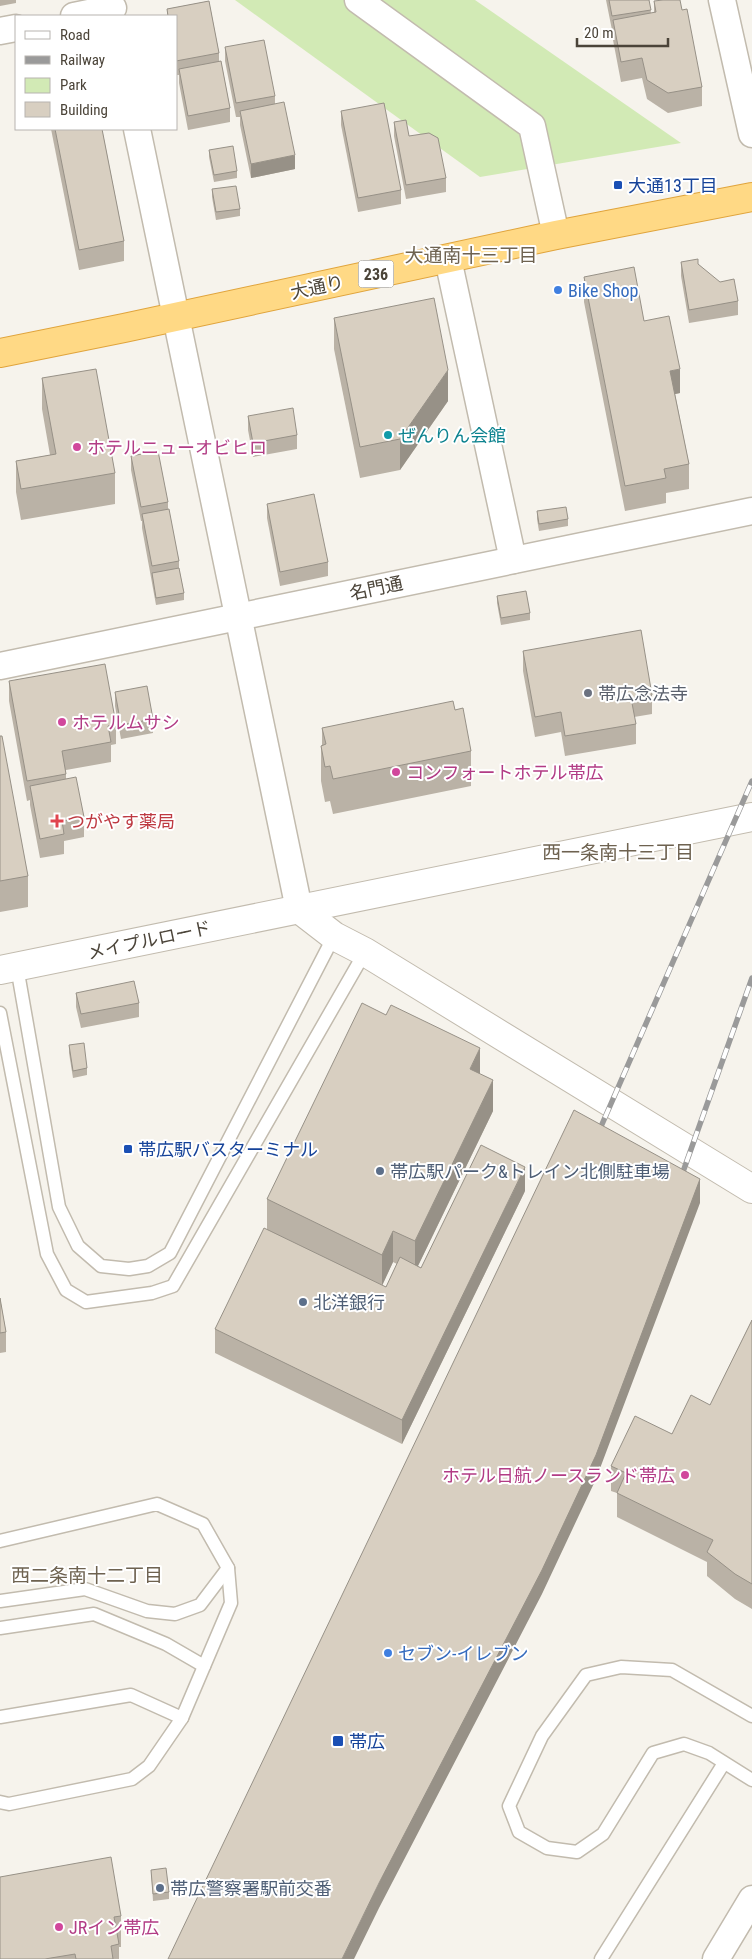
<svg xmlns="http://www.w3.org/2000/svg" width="752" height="1959" font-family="'Roboto Condensed','Noto Sans JP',sans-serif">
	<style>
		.green { fill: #d2eab5 }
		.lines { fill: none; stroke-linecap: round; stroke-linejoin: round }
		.service-casing { stroke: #c2bbae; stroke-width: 15 }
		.minor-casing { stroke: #c2bbae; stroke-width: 29 }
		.tertiary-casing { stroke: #c2bbae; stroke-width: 30 }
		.trunk-casing { stroke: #e0a43c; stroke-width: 30 }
		.service { stroke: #fff; stroke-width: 12 }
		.minor { stroke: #fff; stroke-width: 26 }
		.tertiary { stroke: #fff; stroke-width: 28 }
		.trunk { stroke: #ffd985; stroke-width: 28 }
		.rail-casing { stroke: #9a9a9a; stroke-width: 5.5 }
		.rail { stroke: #fff; stroke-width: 4; stroke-dasharray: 11; stroke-linecap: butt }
		.wall { fill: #bab2a6; fill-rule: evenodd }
		.shaded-wall { fill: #979187 }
		.building { fill: #d8cfc1; stroke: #979187 }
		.transit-dot { fill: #1a4fb4; stroke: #fff; stroke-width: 2 }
		.shop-dot { fill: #3f7fe0; stroke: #fff; stroke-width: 2 }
		.culture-dot { fill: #0f9aa8; stroke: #fff; stroke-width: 2 }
		.hotel-dot { fill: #d1479c; stroke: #fff; stroke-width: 2 }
		.worship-dot { fill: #6b7280; stroke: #fff; stroke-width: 2 }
		.health-dot { fill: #e0444e; stroke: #fff; stroke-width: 2 }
		.service-dot { fill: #5c6f8a; stroke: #fff; stroke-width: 2 }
		.labels { text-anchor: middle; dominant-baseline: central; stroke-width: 4; stroke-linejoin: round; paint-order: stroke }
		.shield { fill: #fff; stroke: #817c74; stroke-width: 1 }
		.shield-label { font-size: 16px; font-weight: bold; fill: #4b4439 }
		.transit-label { font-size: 18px; fill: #164399; stroke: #fff; text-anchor: start }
		.street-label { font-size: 18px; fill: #4b4439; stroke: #fff }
		.shop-label { font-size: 18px; fill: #366cbe; stroke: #fff; text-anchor: start }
		.culture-label { font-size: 18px; fill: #0d838f; stroke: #fff; text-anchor: start }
		.hotel-label { font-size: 18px; fill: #b23c85; stroke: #fff; text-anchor: start }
		.worship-label { font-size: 18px; fill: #5b616d; stroke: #fff; text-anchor: start }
		.health-label { font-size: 18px; fill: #be3a42; stroke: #fff; text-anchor: start }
		.service-label { font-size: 18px; fill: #4e5e75; stroke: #fff; text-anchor: start }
		.neighbourhood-label { font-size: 19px; fill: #6e6250; stroke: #fff }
	</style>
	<rect width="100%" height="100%" fill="#f6f3ec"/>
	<!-- green -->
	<polygon class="green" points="235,0 475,0 681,143 480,177"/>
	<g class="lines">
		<!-- service casing -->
		<g class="service-casing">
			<g id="service">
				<polyline points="17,967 59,1207 78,1246 101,1266 129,1269 148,1266 170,1253 334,936"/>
				<polyline points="0,1013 47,1254 66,1290 86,1302 152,1293 173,1286 365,952"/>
				<polyline points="0,1541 157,1504 203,1524 228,1568 231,1603 182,1718 149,1766 132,1779 9,1804 0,1802"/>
				<polyline points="0,1601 85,1589 147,1611 175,1614 200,1605 228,1568"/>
				<polyline points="0,1628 94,1614 166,1644 204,1666"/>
				<polyline points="752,1716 672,1670 621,1667 586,1675 542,1736 509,1806 519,1832 547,1848 577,1852 603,1834 653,1753 684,1744 709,1753 752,1780"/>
				<polyline points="0,1717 131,1695 182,1718"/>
				<polyline points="601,1959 724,1763"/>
			</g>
		</g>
		<!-- minor casing -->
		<g class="minor-casing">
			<g id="minor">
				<polyline points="358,0 532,126 556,235"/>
				<polyline points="722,0 752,134"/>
				<polyline points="74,16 113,8"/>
				<polyline points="0,31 16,28"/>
				<polyline points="137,129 299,909"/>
				<polyline points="448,259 513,560"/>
				<polyline points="0,666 752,511"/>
				<polyline points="716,1959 752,1899"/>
			</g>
		</g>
		<!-- tertiary casing -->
		<g class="tertiary-casing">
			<g id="tertiary">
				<polyline points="299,909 334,936 365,952 752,1189"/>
				<polyline points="0,970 752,817"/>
			</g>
		</g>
		<!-- trunk casing -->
		<g class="trunk-casing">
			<polyline id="trunk" points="0,353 124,328 556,235 752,197"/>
		</g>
		<!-- service -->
		<use href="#service" class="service"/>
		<!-- minor -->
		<use href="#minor" class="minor"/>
		<!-- tertiary -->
		<use href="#tertiary" class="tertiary"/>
		<!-- trunk -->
		<use href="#trunk" class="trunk"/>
		<!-- rail casing -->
		<g class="rail-casing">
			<g id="rail">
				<polyline points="596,1138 752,781"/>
				<polyline points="679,1183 752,978"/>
			</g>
		</g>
		<!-- rail -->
		<use href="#rail" class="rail"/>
	</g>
	<!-- wall -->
	<g class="wall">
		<polygon points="0,0 16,0 16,3 0,6"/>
		<polygon points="606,0 649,0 651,13 654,13 654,1 682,10 702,87 702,106 668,113 647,99 642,78 621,82 613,40 613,30 612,30"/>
		<polygon points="209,1 219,53 219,61 221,61 230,108 230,122 188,130 179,83 179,75 176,75 176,16 167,16 167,9"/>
		<polygon points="225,47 275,96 275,104 295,169 251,178 240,125 240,117 236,117 225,61"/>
		<polygon points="341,111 401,190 401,204 358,212 341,125"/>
		<polygon points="394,122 446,178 446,192 406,199 394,136"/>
		<polygon points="51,129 102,129 124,241 124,261 79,270"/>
		<polygon points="209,150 237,171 237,178 214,182 209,157"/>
		<polygon points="212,189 240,209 240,216 216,220 212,197"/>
		<polygon points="681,262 698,264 738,301 738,315 689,323 681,276"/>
		<polygon points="584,277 680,393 675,394 689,464 689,489 666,493 666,503 625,511 584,302"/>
		<polygon points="334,318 448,401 400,470 360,478 334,349"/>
		<polygon points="42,378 115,473 115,504 21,520 16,492 16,461 50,455 42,409"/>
		<polygon points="248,416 297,435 297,449 253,457 248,430"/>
		<polygon points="131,456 168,502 168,509 179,561 179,568 184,593 184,600 156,605 142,528 142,521 141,521 131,470"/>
		<polygon points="267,504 328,562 328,576 280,586 267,518"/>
		<polygon points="537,511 568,519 568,526 539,531 537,519"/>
		<polygon points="497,596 530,613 530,620 501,625 497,603"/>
		<polygon points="523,651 652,695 652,714 634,717 636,724 636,744 565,756 561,732 535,737 523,671"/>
		<polygon points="9,681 116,724 116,744 111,745 111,762 66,770 66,778 84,817 84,837 64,841 64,854 40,858 30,805 30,800 27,801 9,701"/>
		<polygon points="115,692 153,719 153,733 121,739 115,706"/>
		<polygon points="455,710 471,751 471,786 333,814 330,801 325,802 321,781 321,746 322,745 322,728"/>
		<polygon points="0,736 28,876 28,907 0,912"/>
		<polygon points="76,993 139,1003 139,1017 81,1028 76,1007"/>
		<polygon points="69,1045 87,1068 87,1075 73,1078 69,1053"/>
		<path d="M480,1074L493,1111L418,1266L421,1268L525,1191L402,1444L215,1353V1329L267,1229V1199ZM393,1262L397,1264L386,1287L382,1285Z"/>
		<polygon points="0,1298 6,1332 6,1352 0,1353"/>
		<polygon points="752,1320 752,1609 735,1599 707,1576 707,1562 617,1517 617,1493 611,1491 611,1466 672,1434 710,1405"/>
		<polygon points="151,1870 169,1892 169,1899 153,1901"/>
		<polygon points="0,1877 121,1916 121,1947 119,1947 119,1959 0,1959"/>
	</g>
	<!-- shaded-wall -->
	<g class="shaded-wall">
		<polygon points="295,155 295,169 251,178 251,164"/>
		<polygon points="680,369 680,393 670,395 670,371"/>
		<polygon points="448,370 448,401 400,470 400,439"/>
		<polygon points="480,1048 480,1079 470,1069"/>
		<polygon points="493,1080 493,1111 415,1272 415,1241"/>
		<polygon points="525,1167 525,1191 402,1444 402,1420"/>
		<polygon points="700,1179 700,1203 596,1479 542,1594 379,1908 354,1959 342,1959 379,1883"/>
		<polygon points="393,1231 393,1262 382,1286 382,1255"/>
	</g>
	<!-- building -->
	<g class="building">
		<polygon points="609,0 649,0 651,10 612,16"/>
		<polygon points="663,0 680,0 682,10 687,9 702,87 668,93 647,80 642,58 621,62 613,20 656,12 654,1"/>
		<polygon points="209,1 219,53 176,61 176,16 168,16 167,9"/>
		<polygon points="264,40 275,96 236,103 225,47"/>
		<polygon points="221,61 230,108 188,116 179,69"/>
		<polygon points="284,102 295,155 251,164 240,111"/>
		<polygon points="384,103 401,190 358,198 341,111"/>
		<polygon points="406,120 409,136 429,133 438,138 446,178 406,185 394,122"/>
		<polygon points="55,129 102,129 124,241 79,250"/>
		<polygon points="233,146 237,171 214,175 209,150"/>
		<polygon points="236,186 240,209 216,212 212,189"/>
		<polygon points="698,259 698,264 720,282 734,279 738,301 689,310 681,262"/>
		<polygon points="634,267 644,321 669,316 680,369 670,371 689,464 664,469 666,478 625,486 584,277"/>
		<polygon points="434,298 448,370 400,439 360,447 334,318"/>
		<polygon points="96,369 115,473 21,489 16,461 56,454 42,378"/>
		<polygon points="293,408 297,435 253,443 248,416"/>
		<polygon points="158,451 168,502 141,507 131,456"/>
		<polygon points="314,494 328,562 280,572 267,504"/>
		<polygon points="566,507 568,519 539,524 537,511"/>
		<polygon points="169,509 179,561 152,566 142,514"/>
		<polygon points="179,568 184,593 156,598 152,573"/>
		<polygon points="526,591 530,613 501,618 497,596"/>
		<polygon points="641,630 652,695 631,698 636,724 565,736 561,712 535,717 523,651"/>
		<polygon points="105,664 116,724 108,726 111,742 62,751 66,774 27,781 9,681"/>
		<polygon points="147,686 153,719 121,725 115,692"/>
		<polygon points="453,701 455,710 463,708 471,751 333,779 330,766 325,767 321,746 326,744 322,728"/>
		<polygon points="0,736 2,736 28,876 0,881"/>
		<polygon points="76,777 84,817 62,821 64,834 40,839 30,786"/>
		<polygon points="134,981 139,1003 81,1014 76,993"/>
		<polygon points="362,1003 386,1015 391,1005 480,1048 470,1069 493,1080 415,1241 393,1231 382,1255 267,1199"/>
		<polygon points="84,1043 87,1068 73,1071 69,1045"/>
		<polygon points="574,1110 700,1179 596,1455 542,1570 379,1883 342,1959 168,1959"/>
		<polygon points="481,1145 525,1167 402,1420 215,1329 264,1228 386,1287 400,1257 421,1268"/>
		<polygon points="0,1298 6,1332 0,1333"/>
		<polygon points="752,1320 752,1584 735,1574 707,1552 713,1540 617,1493 626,1473 611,1466 635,1416 672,1434 691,1395 710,1405"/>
		<polygon points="111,1857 121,1916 114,1917 119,1944 111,1946 113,1959 76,1959 75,1954 45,1959 0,1959 0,1877"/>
		<polygon points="166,1868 169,1892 153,1894 151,1870"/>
	</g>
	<!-- markers -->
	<g class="transit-dot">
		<rect x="613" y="180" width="10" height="10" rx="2.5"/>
		<rect x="123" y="1144" width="10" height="10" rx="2.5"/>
		<rect x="332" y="1735" width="12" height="12" rx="2.5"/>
	</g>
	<g class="shop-dot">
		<circle cx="558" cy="290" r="5"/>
		<circle cx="388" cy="1653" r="5"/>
	</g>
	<circle class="culture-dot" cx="388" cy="435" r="5"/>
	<g class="hotel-dot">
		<circle cx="77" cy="447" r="5"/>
		<circle cx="62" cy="722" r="5"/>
		<circle cx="396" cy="772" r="5"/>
		<circle cx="685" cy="1475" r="5"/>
		<circle cx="59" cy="1927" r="5"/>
	</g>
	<circle class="worship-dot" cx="588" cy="693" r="5"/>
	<path class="health-dot" d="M54.5 813.5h5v5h5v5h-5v5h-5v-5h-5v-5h5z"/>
	<g class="service-dot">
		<circle cx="380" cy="1171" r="5"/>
		<circle cx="303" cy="1302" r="5"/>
		<circle cx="160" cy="1888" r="5"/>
	</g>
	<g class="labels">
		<!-- shield labels -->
		<rect class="shield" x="358.5" y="260.5" width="35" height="27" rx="4"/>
		<g class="shield-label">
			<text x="376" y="274">236</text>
		</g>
		<!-- transit labels -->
		<g class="transit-label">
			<text x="628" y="185">大通13丁目</text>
			<text x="138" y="1149">帯広駅バスターミナル</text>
			<text x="349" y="1741">帯広</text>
		</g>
		<!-- street labels -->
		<g class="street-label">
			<text transform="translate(317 287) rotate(-12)">大通り</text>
			<text transform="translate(376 588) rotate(-12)">名門通</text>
			<text transform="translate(149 940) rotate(-12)">メイプルロード</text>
		</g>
		<!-- shop labels -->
		<g class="shop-label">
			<text x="568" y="290">Bike Shop</text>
			<text x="398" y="1653">セブン-イレブン</text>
		</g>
		<!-- culture labels -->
		<g class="culture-label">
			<text x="398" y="435">ぜんりん会館</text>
		</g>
		<!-- hotel labels -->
		<g class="hotel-label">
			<text x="87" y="447">ホテルニューオビヒロ</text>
			<text x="72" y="722">ホテルムサシ</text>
			<text x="406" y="772">コンフォートホテル帯広</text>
			<text x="675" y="1475" text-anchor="end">ホテル日航ノースランド帯広</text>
			<text x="69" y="1927">JRイン帯広</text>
		</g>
		<!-- worship labels -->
		<g class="worship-label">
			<text x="598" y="693">帯広念法寺</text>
		</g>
		<!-- health labels -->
		<g class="health-label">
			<text x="67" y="821">つがやす薬局</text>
		</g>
		<!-- service labels -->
		<g class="service-label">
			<text x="390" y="1171">帯広駅パーク&amp;トレイン北側駐車場</text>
			<text x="313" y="1302">北洋銀行</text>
			<text x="170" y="1888">帯広警察署駅前交番</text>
		</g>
		<!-- neighbourhood labels -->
		<g class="neighbourhood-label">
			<text x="471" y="255">大通南十三丁目</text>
			<text x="618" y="852">西一条南十三丁目</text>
			<text x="87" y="1575">西二条南十二丁目</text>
		</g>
	</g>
	<!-- legend -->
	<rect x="15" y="15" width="162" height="115" fill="#ffffff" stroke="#b7b4b0"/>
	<rect x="25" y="31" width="25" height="8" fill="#ffffff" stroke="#b7b4b0"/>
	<text x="60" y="40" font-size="15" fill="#4b4439">Road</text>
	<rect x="25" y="56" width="25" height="8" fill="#9a9a9a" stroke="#b7b4b0"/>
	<text x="60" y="65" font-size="15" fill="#4b4439">Railway</text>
	<rect x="25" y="78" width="25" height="15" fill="#d2eab5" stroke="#b7b4b0"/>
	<text x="60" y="90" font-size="15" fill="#4b4439">Park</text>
	<rect x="25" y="102" width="25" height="15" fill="#d8cfc1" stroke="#b7b4b0"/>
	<text x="60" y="115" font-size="15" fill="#4b4439">Building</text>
	<!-- scale -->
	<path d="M577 38v8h91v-8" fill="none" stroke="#4b4439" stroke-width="2.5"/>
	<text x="584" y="38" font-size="15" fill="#4b4439" stroke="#ffffff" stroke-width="4" paint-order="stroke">20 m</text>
</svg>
